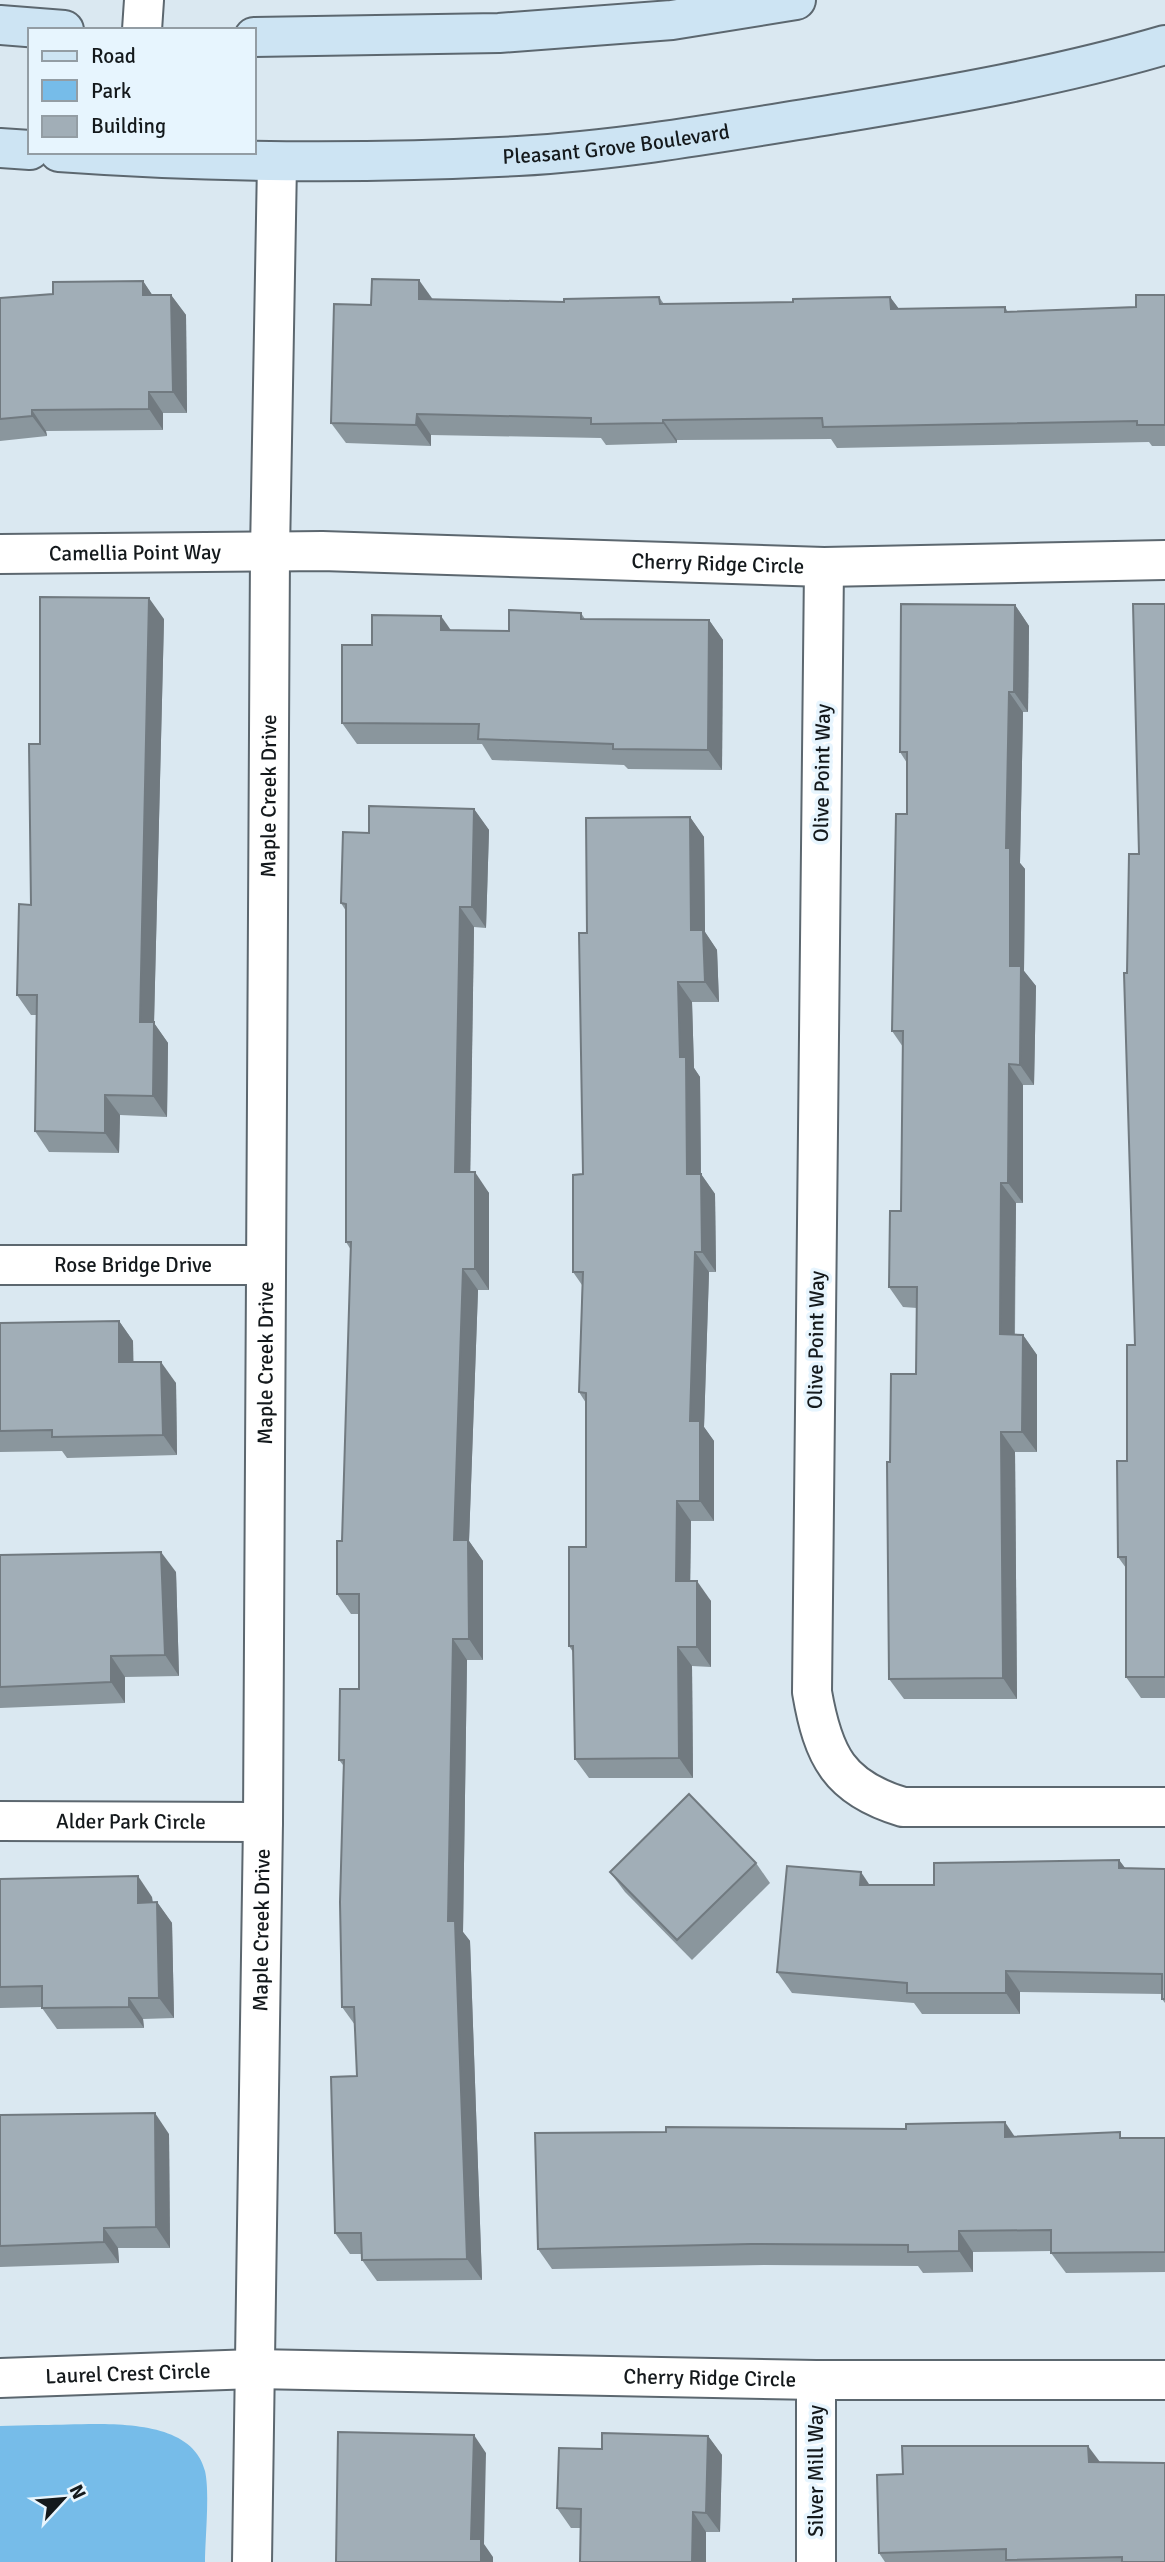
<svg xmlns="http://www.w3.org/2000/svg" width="1165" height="2562" font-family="Signika,sans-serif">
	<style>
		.green { fill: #76bce9 }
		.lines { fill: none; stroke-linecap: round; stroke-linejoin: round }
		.street-casing { stroke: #5c676f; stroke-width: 42 }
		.secondary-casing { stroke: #5c676f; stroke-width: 42 }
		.street { stroke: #fff; stroke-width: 38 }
		.secondary { stroke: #cde4f3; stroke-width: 38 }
		.wall { fill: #8a969d }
		.shaded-wall { fill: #717a80 }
		.building { fill: #a1aeb7; stroke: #717a80; stroke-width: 2 }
		.labels { text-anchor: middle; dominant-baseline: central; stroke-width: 7; stroke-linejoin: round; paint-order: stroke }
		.street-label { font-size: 21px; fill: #14191c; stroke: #e7f5fe }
	</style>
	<rect width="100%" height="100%" fill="#dae8f1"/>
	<!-- green -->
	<path class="green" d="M38,2425C86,2426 190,2411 205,2471C210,2493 205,2538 205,2562H0V2426Z"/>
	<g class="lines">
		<!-- street casing -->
		<g class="street-casing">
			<g id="street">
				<polyline points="142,30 144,0"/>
				<path id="s1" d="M0,554L322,551L824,567L1165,560"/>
				<path d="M824,567L812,1692C823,1756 839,1788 903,1807H1165"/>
				<path id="s2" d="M0,1265H266"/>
				<path id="s3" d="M0,1821L263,1822"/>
				<path id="s4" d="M0,2378L254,2369L816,2380H1165"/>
				<path id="s5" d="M252,2562L263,1822L270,552L277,163"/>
				<polyline points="816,2562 816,2380"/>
			</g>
		</g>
		<!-- secondary casing -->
		<g class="secondary-casing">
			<g id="secondary">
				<polyline points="0,25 64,30"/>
				<polyline points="254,37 499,33 672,20 796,0"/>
				<polyline points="0,148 30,150"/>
				<path id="s6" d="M59,152C212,163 365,164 518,156C627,150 734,130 841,113C950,95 1059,76 1165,45"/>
			</g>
		</g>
		<!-- street -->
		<use href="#street" class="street"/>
		<!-- secondary -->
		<use href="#secondary" class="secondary"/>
	</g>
	<!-- wall -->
	<g class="wall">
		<polygon points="143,281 152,295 171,295 186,315 187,413 163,413 163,430 46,431 47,436 0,441 0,298 53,294"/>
		<polygon points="1165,295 1165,446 1152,446 1149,442 837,448 831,439 677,440 677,443 606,445 601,438 431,435 431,446 346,443 331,423 371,305 433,299 564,302 659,297 664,304 793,302 890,297 899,309 1005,307 1008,312 1136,307"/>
		<polygon points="1165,604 1165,1698 1141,1698 1126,1677 1126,1568 1118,1557 1127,1461 1135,1345 1127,973"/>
		<polygon points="1015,605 1029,626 1028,712 1023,712 1020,863 1025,869 1024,971 1036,986 1034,1085 1023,1085 1023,1203 1016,1203 1015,1334 1023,1335 1037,1355 1037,1452 1015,1452 1017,1699 904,1699 889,1679 890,1462 916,1374 917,1308 903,1307 889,1287 901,1211 903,1047 892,1031 907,814 907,763 900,752"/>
		<polygon points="581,613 585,619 709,620 723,640 722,770 628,769 624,765 492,760 482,744 357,744 342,723 372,645 451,630 509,631"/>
		<polygon points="164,619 154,1023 168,1043 167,1117 120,1115 119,1153 49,1152 35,1131 36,1015 31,1015 17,995 31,905 40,744"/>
		<polygon points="474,809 489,830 486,928 474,927 470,1172 489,1193 489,1290 478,1290 469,1541 483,1561 483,1660 467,1660 463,1932 470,1941 482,2280 377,2281 362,2260 362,2254 350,2254 335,2233 357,2076 355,2025 342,2007 343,1765 339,1760 359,1689 359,1614 351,1614 337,1594 342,1541 351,1250 346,1242 346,911 341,903 369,833"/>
		<polygon points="690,817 704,837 705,932 717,950 719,1002 692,1002 694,1068 700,1077 701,1174 715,1194 716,1272 709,1272 704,1427 714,1441 714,1521 691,1521 690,1581 711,1601 711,1667 692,1666 693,1778 589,1778 575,1759 573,1652 569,1646 586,1547 586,1403 579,1392 582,1285 573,1272 583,1174 587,933"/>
		<polygon points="119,1321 133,1341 133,1362 176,1383 177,1455 67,1458 62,1451 0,1452 0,1323"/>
		<polygon points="0,1555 176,1572 179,1676 125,1677 125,1703 0,1708"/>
		<polygon points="1119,1860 1125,1868 1165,1869 1165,2003 1162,1999 1162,1994 1020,1992 1020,2014 922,2014 914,2003 792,1993 777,1972 870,1885 934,1885"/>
		<polygon points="756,1863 770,1883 692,1960 625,1892 610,1872"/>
		<polygon points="0,1879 152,1897 153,1902 157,1902 172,1923 174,2018 143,2019 144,2028 57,2029 42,2008 42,2007 0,2008"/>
		<polygon points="0,2115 169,2134 170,2248 118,2248 119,2263 0,2267"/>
		<polygon points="1015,2136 1165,2138 1165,2272 1066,2273 1051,2253 1051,2251 973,2252 973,2272 923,2273 918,2266 764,2265 552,2269 538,2249"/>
		<polygon points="708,2436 722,2455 720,2532 706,2532 706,2562 580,2562 581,2528 571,2528 557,2508"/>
		<polygon points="1100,2462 1165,2562 885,2562 879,2553 903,2474"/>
	</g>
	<!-- shaded-wall -->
	<g class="shaded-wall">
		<polygon points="419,280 434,301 419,299"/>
		<polygon points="143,281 157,302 143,295"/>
		<polygon points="171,295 186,315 187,413 173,392"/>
		<polygon points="890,297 905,317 891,309"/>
		<polygon points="149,392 163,413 163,430 149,409"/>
		<polygon points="32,410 46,431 47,436 32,416"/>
		<polygon points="417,414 431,435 431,446 416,425"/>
		<polygon points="663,420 677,440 677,443 663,423"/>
		<polygon points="149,598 164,619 154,1023 168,1043 167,1117 153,1096 140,1022"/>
		<polygon points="1015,605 1029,626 1028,712 1014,692"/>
		<polygon points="441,616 455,636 441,630"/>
		<polygon points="709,620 723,640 722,770 708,750"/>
		<polygon points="1009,692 1023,712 1020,863 1025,869 1024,971 1036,986 1034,1085 1020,1065 1010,966 1006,848"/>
		<polygon points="474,809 489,830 486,928 472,907"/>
		<polygon points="690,817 704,837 705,932 717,950 719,1002 705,982 691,930"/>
		<polygon points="460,907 474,927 470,1193 455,1172"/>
		<polygon points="678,982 692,1002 694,1068 700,1077 701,1194 687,1174 680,1057"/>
		<polygon points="1009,1064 1023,1085 1023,1203 1008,1183"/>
		<polygon points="105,1095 120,1115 119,1153 105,1133"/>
		<polygon points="475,1172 489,1193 489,1290 475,1269"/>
		<polygon points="701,1174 715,1194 716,1272 702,1252"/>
		<polygon points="1001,1183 1016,1203 1014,1355 1000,1334"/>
		<polygon points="695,1252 709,1272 704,1427 714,1441 714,1521 700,1501 690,1421"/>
		<polygon points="463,1269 478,1290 469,1541 483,1561 483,1660 469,1639 454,1540"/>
		<polygon points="119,1321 133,1341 134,1383 119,1362"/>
		<polygon points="1023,1335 1037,1355 1037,1452 1022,1432"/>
		<polygon points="161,1362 176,1383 177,1455 163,1435"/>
		<polygon points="1001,1432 1015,1452 1017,1699 1003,1678"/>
		<polygon points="677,1501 691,1521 690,1601 676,1581"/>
		<polygon points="161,1552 176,1572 179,1676 165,1655"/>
		<polygon points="697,1581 711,1601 711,1667 697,1647"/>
		<polygon points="453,1639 467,1660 463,1932 470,1941 482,2280 467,2259 448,1921"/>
		<polygon points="678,1647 692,1666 693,1778 679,1758"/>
		<polygon points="111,1656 125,1677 125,1703 111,1682"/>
		<polygon points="1119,1860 1134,1880 1119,1868"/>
		<polygon points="861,1872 875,1893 860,1885"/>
		<polygon points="138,1876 152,1897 153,1923 138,1903"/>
		<polygon points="157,1902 172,1923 174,2018 159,1998"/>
		<polygon points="1006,1971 1020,1992 1020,2014 1006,1993"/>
		<polygon points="129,1998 143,2019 144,2028 129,2007"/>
		<polygon points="155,2113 169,2134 170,2248 156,2227"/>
		<polygon points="1005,2122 1019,2143 1005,2137"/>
		<polygon points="104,2228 118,2248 119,2263 104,2242"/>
		<polygon points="959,2231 973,2252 973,2272 959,2251"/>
		<polygon points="474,2435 486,2453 484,2544 493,2557 493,2562 481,2562 471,2539"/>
		<polygon points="708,2436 722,2455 720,2532 706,2513"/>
		<polygon points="1088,2446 1103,2466 1089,2462"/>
		<polygon points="693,2512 706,2532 706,2562 692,2562"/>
	</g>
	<!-- building -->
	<g class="building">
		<polygon points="372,279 419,280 419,299 564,302 564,299 659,297 660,304 793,302 793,299 890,297 891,309 1005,307 1005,312 1136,307 1136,295 1165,295 1165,425 1137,425 1137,421 823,427 822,418 663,420 663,423 591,424 591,418 417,414 416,425 331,423 334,304 371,305"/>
		<polygon points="143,281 143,295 171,295 173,392 149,392 149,409 32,410 32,416 0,419 0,298 53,294 53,282"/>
		<polygon points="40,597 149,598 140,1022 154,1022 153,1096 105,1095 105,1133 35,1131 37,995 17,995 19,904 31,905 29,744 40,744"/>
		<polygon points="901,604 1015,605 1014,692 1009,692 1006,848 1010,848 1010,966 1021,966 1020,1065 1009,1064 1008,1183 1001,1183 1000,1334 1023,1335 1022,1432 1001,1432 1003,1678 889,1679 887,1462 890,1462 891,1374 916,1374 917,1287 889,1287 890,1211 901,1211 903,1031 892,1031 896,814 907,814 907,752 900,752"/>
		<polygon points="1133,604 1165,604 1165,1677 1126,1677 1126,1557 1118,1557 1117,1461 1127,1461 1127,1345 1135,1345 1124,973 1127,973 1129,854 1139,854"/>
		<polygon points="509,610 581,613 581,619 709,620 708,750 613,749 613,744 478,739 479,724 342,723 342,645 372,645 372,615 441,616 441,630 509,631"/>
		<polygon points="369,806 474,809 472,907 460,907 455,1172 475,1172 475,1269 463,1269 454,1540 468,1540 469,1639 453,1639 448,1921 455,1921 467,2259 362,2260 361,2233 335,2233 331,2077 357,2076 354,2007 342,2007 340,1902 344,1760 339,1760 340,1689 359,1689 359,1594 337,1594 337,1541 342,1541 351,1242 346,1242 346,904 341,903 343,832 369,833"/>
		<polygon points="690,817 691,930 703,930 705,982 678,982 680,1057 686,1057 687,1174 701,1174 702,1252 695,1252 690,1421 700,1421 700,1501 677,1501 676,1581 697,1581 697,1647 678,1647 679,1758 575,1759 573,1646 569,1646 569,1547 586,1547 586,1393 579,1392 583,1272 573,1272 573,1175 583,1174 579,933 587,933 586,818"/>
		<polygon points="119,1321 119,1362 161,1362 163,1435 52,1437 52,1430 0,1431 0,1323"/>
		<polygon points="161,1552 165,1655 111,1656 111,1682 0,1687 0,1555"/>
		<polygon points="689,1794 756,1863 677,1940 610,1872"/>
		<polygon points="1119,1860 1119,1868 1165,1869 1165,1999 1162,1999 1162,1974 1006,1971 1006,1993 907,1993 907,1983 777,1972 787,1866 861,1872 860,1885 934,1885 934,1863"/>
		<polygon points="138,1876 138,1903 157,1902 159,1998 129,1998 129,2007 42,2008 42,1986 0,1987 0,1879"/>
		<polygon points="155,2113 156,2227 104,2228 104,2242 0,2246 0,2115"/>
		<polygon points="1005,2122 1005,2137 1120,2132 1120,2138 1165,2138 1165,2252 1051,2253 1051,2230 959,2231 959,2251 908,2252 908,2245 750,2244 538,2249 535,2133 666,2132 666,2127 906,2129 906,2124"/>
		<polygon points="338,2432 474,2435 471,2539 481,2539 481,2562 336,2562"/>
		<polygon points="602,2433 708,2436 706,2513 693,2512 692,2562 580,2562 581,2509 557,2508 559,2448 602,2449"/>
		<polygon points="902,2446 1088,2446 1089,2462 1165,2463 1165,2562 1122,2562 1122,2557 1006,2560 1006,2549 879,2553 877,2475 903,2474"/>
	</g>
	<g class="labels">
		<!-- street labels -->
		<g class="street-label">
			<text stroke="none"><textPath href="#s6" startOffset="558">Pleasant Grove Boulevard</textPath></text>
			<text stroke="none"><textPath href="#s1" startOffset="135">Camellia Point Way</textPath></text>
			<text stroke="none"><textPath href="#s1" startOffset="718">Cherry Ridge Circle</textPath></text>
			<text transform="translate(822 773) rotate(-89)">Olive Point Way</text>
			<text stroke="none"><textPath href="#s5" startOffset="1766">Maple Creek Drive</textPath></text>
			<text stroke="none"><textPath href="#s2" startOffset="133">Rose Bridge Drive</textPath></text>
			<text transform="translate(816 1340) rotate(-89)">Olive Point Way</text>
			<text stroke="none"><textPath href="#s5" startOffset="1199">Maple Creek Drive</textPath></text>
			<text stroke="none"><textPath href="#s3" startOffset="131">Alder Park Circle</textPath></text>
			<text stroke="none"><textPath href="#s5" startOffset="632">Maple Creek Drive</textPath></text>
			<text stroke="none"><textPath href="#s4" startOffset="128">Laurel Crest Circle</textPath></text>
			<text stroke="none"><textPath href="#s4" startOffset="710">Cherry Ridge Circle</textPath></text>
			<text transform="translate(816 2471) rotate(-90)">Silver Mill Way</text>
		</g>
	</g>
	<!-- legend -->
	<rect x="28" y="28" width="228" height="126" fill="#e7f5fe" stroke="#939da4" stroke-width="2"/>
	<rect x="42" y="51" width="35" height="10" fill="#cde4f3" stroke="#939da4" stroke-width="2"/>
	<text x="91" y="63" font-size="21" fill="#14191c">Road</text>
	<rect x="42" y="80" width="35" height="21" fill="#76bce9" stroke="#939da4" stroke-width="2"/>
	<text x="91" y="98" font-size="21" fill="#14191c">Park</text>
	<rect x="42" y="116" width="35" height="21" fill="#a1aeb7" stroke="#939da4" stroke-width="2"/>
	<text x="91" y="133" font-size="21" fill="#14191c">Building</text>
	<!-- north arrow -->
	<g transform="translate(63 2499) rotate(64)" stroke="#e7f5fe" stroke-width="5" paint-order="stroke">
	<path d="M0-5L12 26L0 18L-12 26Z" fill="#14191c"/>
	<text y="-10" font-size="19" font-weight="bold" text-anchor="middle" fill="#14191c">N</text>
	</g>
</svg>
